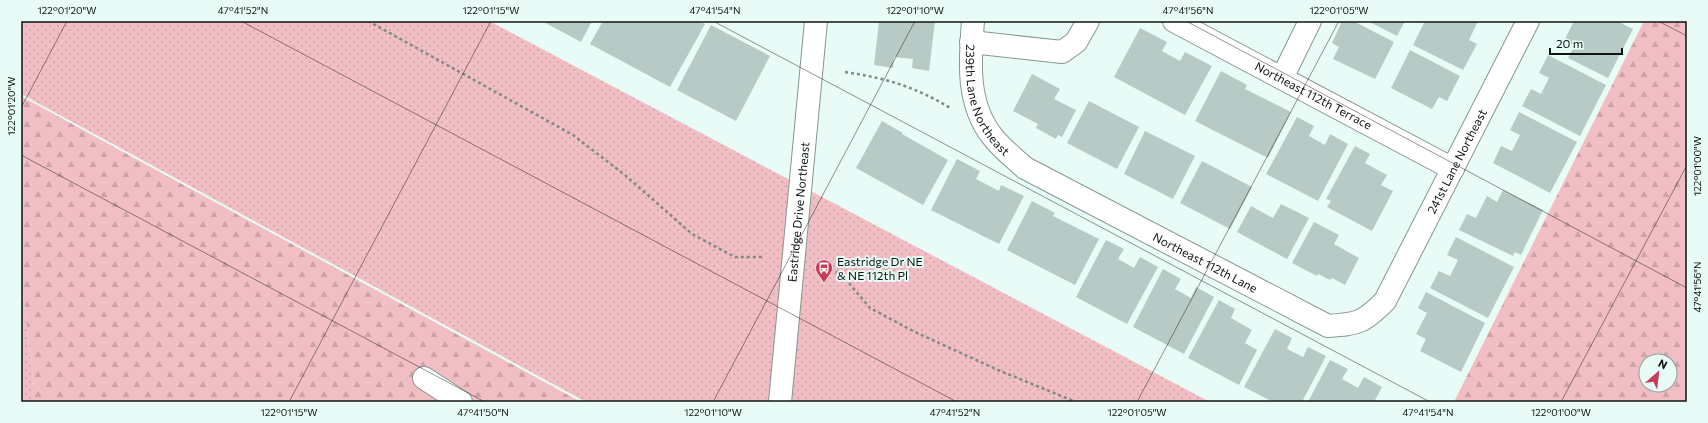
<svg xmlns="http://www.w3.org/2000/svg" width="1708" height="423" font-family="Commissioner,sans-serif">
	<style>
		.grass { fill: url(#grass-dots) }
		.forest { fill: url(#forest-firs); fill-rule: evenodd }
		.building { fill: #b8cac5 }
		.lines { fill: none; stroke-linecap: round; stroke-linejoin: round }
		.minor-casing { stroke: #859792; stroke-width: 24 }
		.path { stroke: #7e8b87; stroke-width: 2.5; stroke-dasharray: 3 3; stroke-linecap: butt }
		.minor { stroke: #fff; stroke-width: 22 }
		.ticks { fill: none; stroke: #0e1412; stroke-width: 1; stroke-opacity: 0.45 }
		.labels { text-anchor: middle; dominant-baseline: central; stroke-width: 4; stroke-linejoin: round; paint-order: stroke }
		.street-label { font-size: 12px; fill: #0e1412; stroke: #e8fbf6 }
		.poi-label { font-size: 12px; fill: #0e1412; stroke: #e8fbf6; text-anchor: start }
		.neatline { fill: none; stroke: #0e1412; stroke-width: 1.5 }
		.ticks-label { font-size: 10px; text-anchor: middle; fill: #0e1412 }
	</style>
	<defs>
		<pattern id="grass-dots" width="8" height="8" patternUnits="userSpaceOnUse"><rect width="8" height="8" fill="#f0bec3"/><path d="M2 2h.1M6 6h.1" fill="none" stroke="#cda2a6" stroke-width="1.8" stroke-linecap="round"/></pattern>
		<pattern id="forest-firs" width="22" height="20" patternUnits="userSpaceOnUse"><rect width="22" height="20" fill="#f0bec3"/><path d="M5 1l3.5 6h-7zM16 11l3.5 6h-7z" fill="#cda2a6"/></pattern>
	</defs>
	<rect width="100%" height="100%" fill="#e8fbf6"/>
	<!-- grass -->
	<g class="grass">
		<polygon points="21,21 489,21 1210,402 586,402 21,94"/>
		<polygon points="21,276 34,388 33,402 21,402"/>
	</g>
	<!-- forest -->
	<g class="forest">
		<path d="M1644,21H1687V402H1454ZM1646,361H1670V385H1646Z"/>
		<polygon points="21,96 581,402 33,402 34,388 21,276"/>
	</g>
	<!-- building -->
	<g class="building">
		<polygon points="542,21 592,21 581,42"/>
		<polygon points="603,21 699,21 705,24 670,87 590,44"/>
		<polygon points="879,21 935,21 929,71 912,68 913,59 894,57 893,68 874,65"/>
		<polygon points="1342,21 1353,21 1394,42 1375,79 1333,59 1339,47 1332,43"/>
		<polygon points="1368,21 1405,21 1397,36"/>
		<polygon points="1425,21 1478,21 1469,40 1477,44 1463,70 1413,45"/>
		<polygon points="1574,21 1617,21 1633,29 1608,78 1568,58 1574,46 1564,41"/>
		<polygon points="711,25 770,56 736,121 677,90"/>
		<polygon points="1140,28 1167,42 1162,51 1180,61 1185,52 1212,66 1185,115 1114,77"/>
		<polygon points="1410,50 1460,76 1447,101 1439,97 1432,109 1391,88"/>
		<polygon points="1548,55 1606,85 1580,136 1522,106 1531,89 1541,94 1549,78 1539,73"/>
		<polygon points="1221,71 1247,85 1245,89 1291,112 1268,158 1195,121"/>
		<polygon points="1032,74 1060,89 1054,99 1076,110 1062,137 1058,135 1056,139 1036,128 1038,124 1013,111"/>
		<polygon points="1089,101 1139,127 1117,169 1067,143"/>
		<polygon points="1519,112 1577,142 1550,193 1493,163 1501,146 1512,151 1520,135 1510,130"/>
		<polygon points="1297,117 1314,126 1309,136 1325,145 1330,134 1348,144 1318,201 1266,174"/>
		<polygon points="882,121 903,133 902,134 948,160 923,205 856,168"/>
		<polygon points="1145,131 1195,156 1173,199 1124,174"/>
		<polygon points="1355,146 1370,154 1365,163 1387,175 1381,185 1393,191 1372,231 1327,207 1331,201 1326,199"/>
		<polygon points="957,159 980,171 976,179 999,191 1001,185 1024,196 999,244 931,210"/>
		<polygon points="1202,161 1252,187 1230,229 1180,203"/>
		<polygon points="1503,190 1543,210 1521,255 1515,252 1513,256 1459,230 1467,214 1476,218 1487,196 1497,202"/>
		<polygon points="1032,201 1055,213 1053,216 1099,239 1075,285 1007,250"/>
		<polygon points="1281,204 1309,218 1287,259 1237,232 1251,206 1273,218"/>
		<polygon points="1314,222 1339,235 1334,244 1359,258 1345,285 1332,278 1330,280 1318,274 1317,276 1292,263"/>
		<polygon points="1456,237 1514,267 1488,318 1430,288 1439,271 1450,276 1458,260 1447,255"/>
		<polygon points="1106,240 1124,249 1118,259 1134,268 1140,257 1158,267 1127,324 1076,297"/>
		<polygon points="1163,269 1181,279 1175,289 1191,298 1196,287 1214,297 1184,354 1133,327"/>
		<polygon points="1426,292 1485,323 1461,372 1420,351 1426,339 1416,334 1427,313 1418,308"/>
		<polygon points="1219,300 1235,309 1231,318 1252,330 1245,343 1257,350 1239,385 1188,358"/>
		<polygon points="1275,329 1292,338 1287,349 1303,357 1308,347 1326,356 1302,402 1273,402 1244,387"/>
		<polygon points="1330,360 1348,369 1342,379 1358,388 1364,377 1382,387 1374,402 1308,402"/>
	</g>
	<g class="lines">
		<!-- minor casing -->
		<g class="minor-casing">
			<g id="minor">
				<path id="s1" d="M973,21C970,60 966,103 992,136C1001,148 1014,158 1025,168L1328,326C1358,324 1363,323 1385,301L1528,21"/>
				<path id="s2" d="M1174,21L1453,169"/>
				<polyline points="971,42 1062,52 1076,42 1088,21"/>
				<polyline points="1282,78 1310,21"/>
				<polyline points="424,378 461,402"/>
				<path id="s3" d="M780,402L816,21"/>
			</g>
		</g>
		<!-- path -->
		<g class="path">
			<polyline points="368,21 573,135 625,175 692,234 735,257 762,257"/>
			<path d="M845,72C886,78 916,87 952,109"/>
			<polyline points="825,266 842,275 870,308 915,332 998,370 1076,402"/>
		</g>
		<!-- minor -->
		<use href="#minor" class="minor"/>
	</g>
	<!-- ticks -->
	<path class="ticks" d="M241,21L957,402M713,21L1430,402M1186,21L1687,288M1658,21L1687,36M21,108L67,21M21,155L485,402M289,402L491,21M713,402L915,21M1137,402L1339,21M1561,402L1687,165"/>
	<!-- icons -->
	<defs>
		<g id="bus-pin" transform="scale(0.9)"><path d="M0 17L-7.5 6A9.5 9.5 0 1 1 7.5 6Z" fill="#c93959" stroke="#e8fbf6"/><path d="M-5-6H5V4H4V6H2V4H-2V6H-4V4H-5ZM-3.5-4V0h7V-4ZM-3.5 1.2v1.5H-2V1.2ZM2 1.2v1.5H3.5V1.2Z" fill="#fff"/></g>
	</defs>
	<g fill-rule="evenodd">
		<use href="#bus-pin" x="824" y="268"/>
	</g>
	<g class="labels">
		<!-- street labels -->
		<g class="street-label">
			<text stroke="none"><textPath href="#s2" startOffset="158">Northeast 112th Terrace</textPath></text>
			<text stroke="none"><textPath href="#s1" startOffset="83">239th Lane Northeast</textPath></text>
			<text stroke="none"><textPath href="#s1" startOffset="729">241st Lane Northeast</textPath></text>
			<text stroke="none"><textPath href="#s3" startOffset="191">Eastridge Drive Northeast</textPath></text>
			<text stroke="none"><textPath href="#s1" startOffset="369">Northeast 112th Lane</textPath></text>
		</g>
		<!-- poi labels -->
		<g class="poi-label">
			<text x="837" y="261">Eastridge Dr NE<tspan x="837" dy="14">&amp; NE 112th Pl</tspan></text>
		</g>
	</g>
	<!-- border -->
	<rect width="1708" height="423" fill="none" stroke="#e8fbf6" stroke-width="44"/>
	<!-- north arrow -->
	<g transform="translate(1658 373) rotate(28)"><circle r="19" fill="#e8fbf6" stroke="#919f9b"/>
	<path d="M0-3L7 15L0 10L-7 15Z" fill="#c93959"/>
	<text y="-6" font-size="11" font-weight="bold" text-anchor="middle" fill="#0e1412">N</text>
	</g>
	<!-- scale -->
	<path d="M1550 48v6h72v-6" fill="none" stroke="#0e1412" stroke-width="2"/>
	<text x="1556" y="48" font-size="12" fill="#0e1412" stroke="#e8fbf6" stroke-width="3" paint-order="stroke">20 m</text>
	<rect x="22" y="22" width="1664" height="379" class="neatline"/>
	<g class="ticks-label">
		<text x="67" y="14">122°01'20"W</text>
		<text x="243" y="14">47°41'52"N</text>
		<text x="491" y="14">122°01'15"W</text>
		<text x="715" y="14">47°41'54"N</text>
		<text x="915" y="14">122°01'10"W</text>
		<text x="1188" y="14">47°41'56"N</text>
		<text x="1339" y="14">122°01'05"W</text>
		<text transform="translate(11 106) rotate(-90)" y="4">122°01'20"W</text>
		<text transform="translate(1697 166) rotate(-90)" y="4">122°01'00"W</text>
		<text transform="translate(1697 287) rotate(-90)" y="4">47°41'56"N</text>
		<text x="289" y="416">122°01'15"W</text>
		<text x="483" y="416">47°41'50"N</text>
		<text x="713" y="416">122°01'10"W</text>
		<text x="955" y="416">47°41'52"N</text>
		<text x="1137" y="416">122°01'05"W</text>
		<text x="1428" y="416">47°41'54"N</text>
		<text x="1561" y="416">122°01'00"W</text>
	</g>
</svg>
